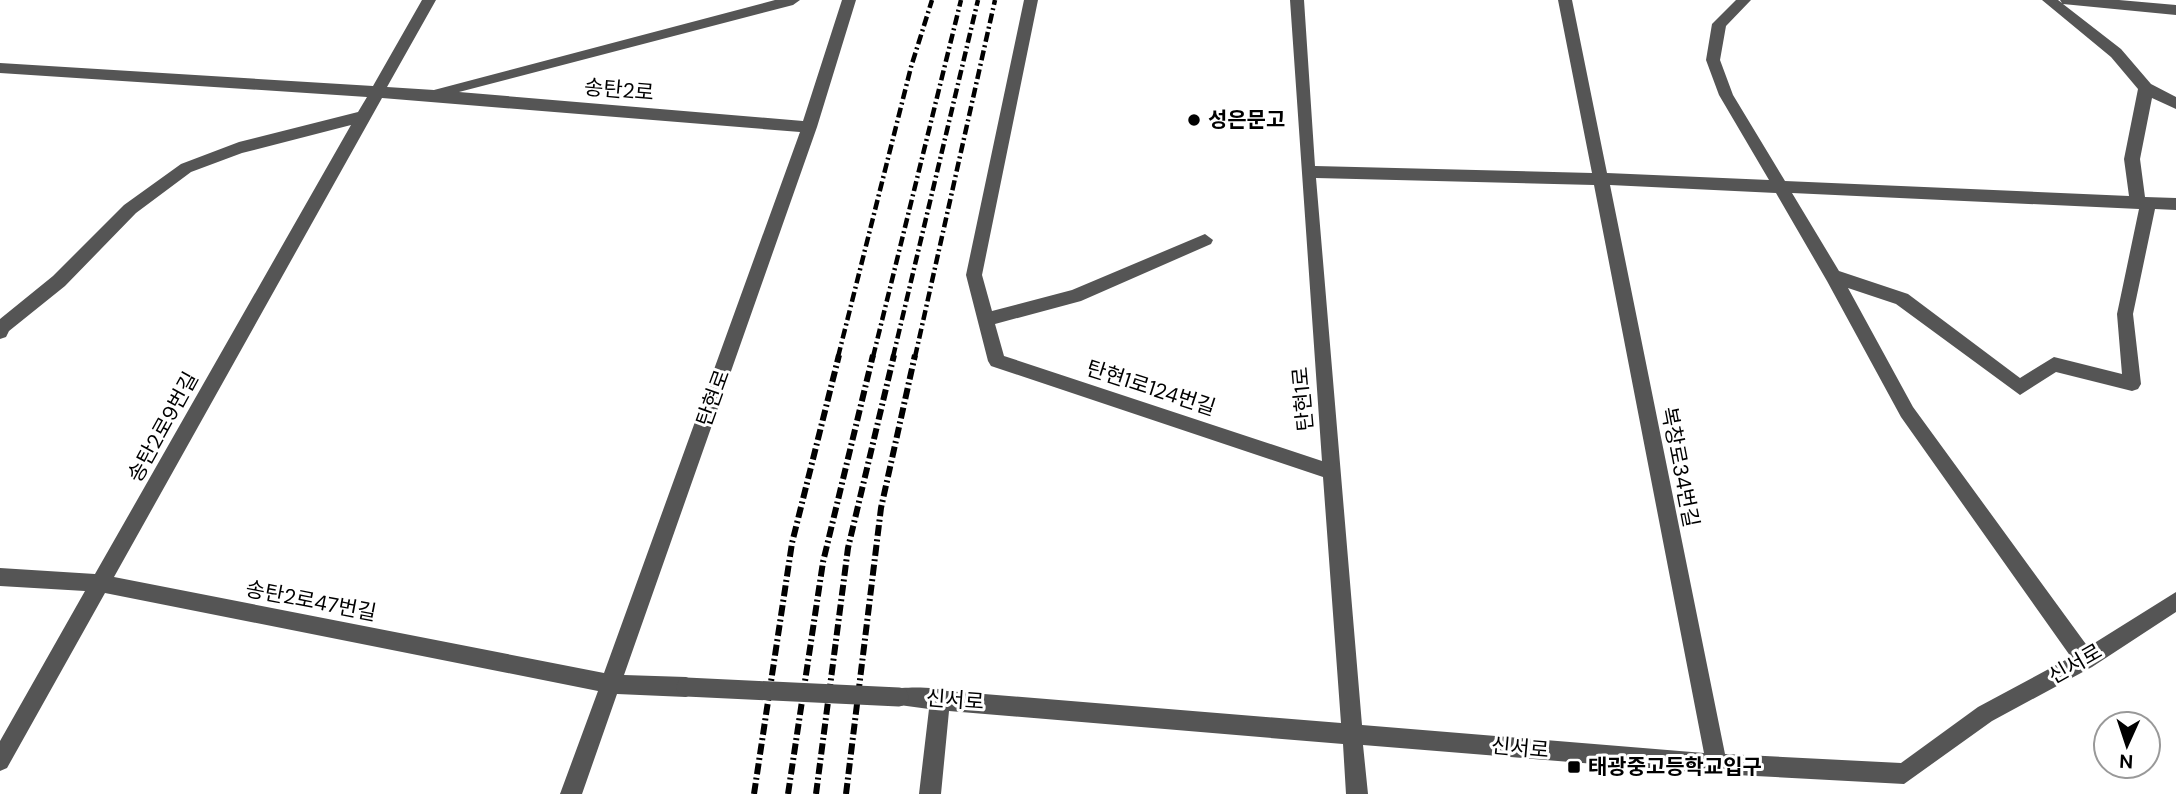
<svg xmlns="http://www.w3.org/2000/svg" width="2176" height="794" font-family="'DM Sans','Noto Sans KR',sans-serif">
	<style>
		.lines { fill: none; stroke-linecap: round; stroke-linejoin: round }
		.minor { fill: #555; fill-rule: evenodd }
		.rail-far1 { stroke: #000; stroke-width: 4.5; stroke-dasharray: 10 3.5 2 3.5; stroke-linecap: butt }
		.rail { stroke: #000; stroke-width: 6; stroke-dasharray: 11 3.5 2 3.5; stroke-linecap: butt }
		.minor-bridge { stroke: #555; stroke-width: 19 }
		.poi-dot { fill: #000; stroke: #fff; stroke-width: 2.5 }
		.labels { text-anchor: middle; dominant-baseline: central; stroke-width: 6; stroke-linejoin: round; paint-order: stroke }
		.street-label { font-size: 21px; fill: #000; stroke: #fff }
		.poi-label { font-size: 21px; font-weight: bold; fill: #000; stroke: #fff; text-anchor: start }
	</style>
	<rect width="100%" height="100%" fill="#fff"/>
	<g class="lines">
		<!-- minor -->
		<g class="minor">
			<path d="M422,0H436L387,87L434,90L775,0H800L793,5L459,92L803,121L842,0H856L817,127L624,675L686,677L693,680L696,687L693,694L686,697L617,694L582,794H560L598,691L105,593L7,768L0,771V741L85,591L0,586V568L95,574L351,125L242,153L191,172L136,213L65,286L9,331L6,337L0,339V319L53,276L124,205L181,164L239,142L358,112L367,97L0,73V63L373,86ZM382,98L800,132L604,673L114,577Z"/>
			<path d="M1024,0H1038L982,275L992,311L1072,290L1205,234L1213,240L1211,244L1081,301L995,324L1004,356L1322,461L1290,0H1304L1315,166L1592,173L1558,0H1572L1607,173L1769,180L1719,95L1706,60L1712,24L1736,0H1751L1726,26L1720,60L1733,95L1785,181L2129,196L2124,159L2138,89L2111,57L2042,0H2058L2062,3L2060,0H2119L2176,5V15L2063,4L2121,49L2151,84L2176,97V109L2152,98L2140,159L2145,197L2176,198V210L2155,209L2133,314L2141,384L2138,389L2132,391L2056,372L2020,395L1896,304L1848,288L1913,407L2088,647L2176,592V612L2092,667L1992,721L1904,784L1717,774L1363,745L1368,794H1346L1343,744L949,711L941,794H919L929,709L892,704L889,697L892,690C902,686 938,687 947,691L1341,723L1323,477L997,368L991,366L988,361L966,275ZM1316,178L1594,185L1704,753L1362,725ZM1610,185L1776,193L1827,281L1901,417L2071,657L1978,707L1901,763L1725,754ZM1792,193L2139,209L2117,314L2122,374L2054,357L2020,378L1908,294L1839,271Z"/>
		</g>
		<!-- rail-far1 -->
		<g class="rail-far1">
			<polyline points="838,357 911,67 932,0"/>
			<polyline points="873,357 961,0"/>
			<polyline points="893,357 978,0"/>
			<polyline points="915,357 995,0"/>
		</g>
		<!-- rail -->
		<g class="rail">
			<polyline points="754,794 792,543 839,355"/>
			<polyline points="788,794 823,562 873,355"/>
			<polyline points="816,794 848,548 894,355"/>
			<polyline points="846,794 881,508 915,355"/>
		</g>
		<!-- minor-bridge -->
		<polyline class="minor-bridge" points="686,687 899,697"/>
	</g>
	<!-- markers -->
	<g class="poi-dot">
		<circle cx="1194" cy="120" r="7"/>
		<rect x="1567" y="760" width="14" height="14" rx="3.5"/>
	</g>
	<g class="labels">
		<!-- street labels -->
		<g class="street-label">
			<text transform="translate(619 90) rotate(5)">송탄2로</text>
			<text transform="translate(1151 388) rotate(18)">탄현1로124번길</text>
			<text transform="translate(713 398) rotate(-70)">탄현로</text>
			<text transform="translate(1303 399) rotate(-95)">탄현1로</text>
			<text transform="translate(163 427) rotate(-61)">송탄2로9번길</text>
			<text transform="translate(1680 467) rotate(79)">복창로34번길</text>
			<text transform="translate(311 601) rotate(11)">송탄2로47번길</text>
			<text transform="translate(2075 664) rotate(-30)">신서로</text>
			<text transform="translate(955 700) rotate(4)">신서로</text>
			<text transform="translate(1520 748) rotate(5)">신서로</text>
		</g>
		<!-- poi labels -->
		<g class="poi-label">
			<text x="1208" y="120">성은문고</text>
			<text x="1588" y="767">태광중고등학교입구</text>
		</g>
	</g>
	<!-- north arrow -->
	<g transform="translate(2127 745) rotate(183)"><circle r="33" fill="#ffffff" stroke="#999999" stroke-width="2"/>
	<path d="M0-5L12 26L0 18L-12 26Z" fill="#000000"/>
	<text y="-10" font-size="19" font-weight="bold" text-anchor="middle" fill="#000000">N</text>
	</g>
</svg>
